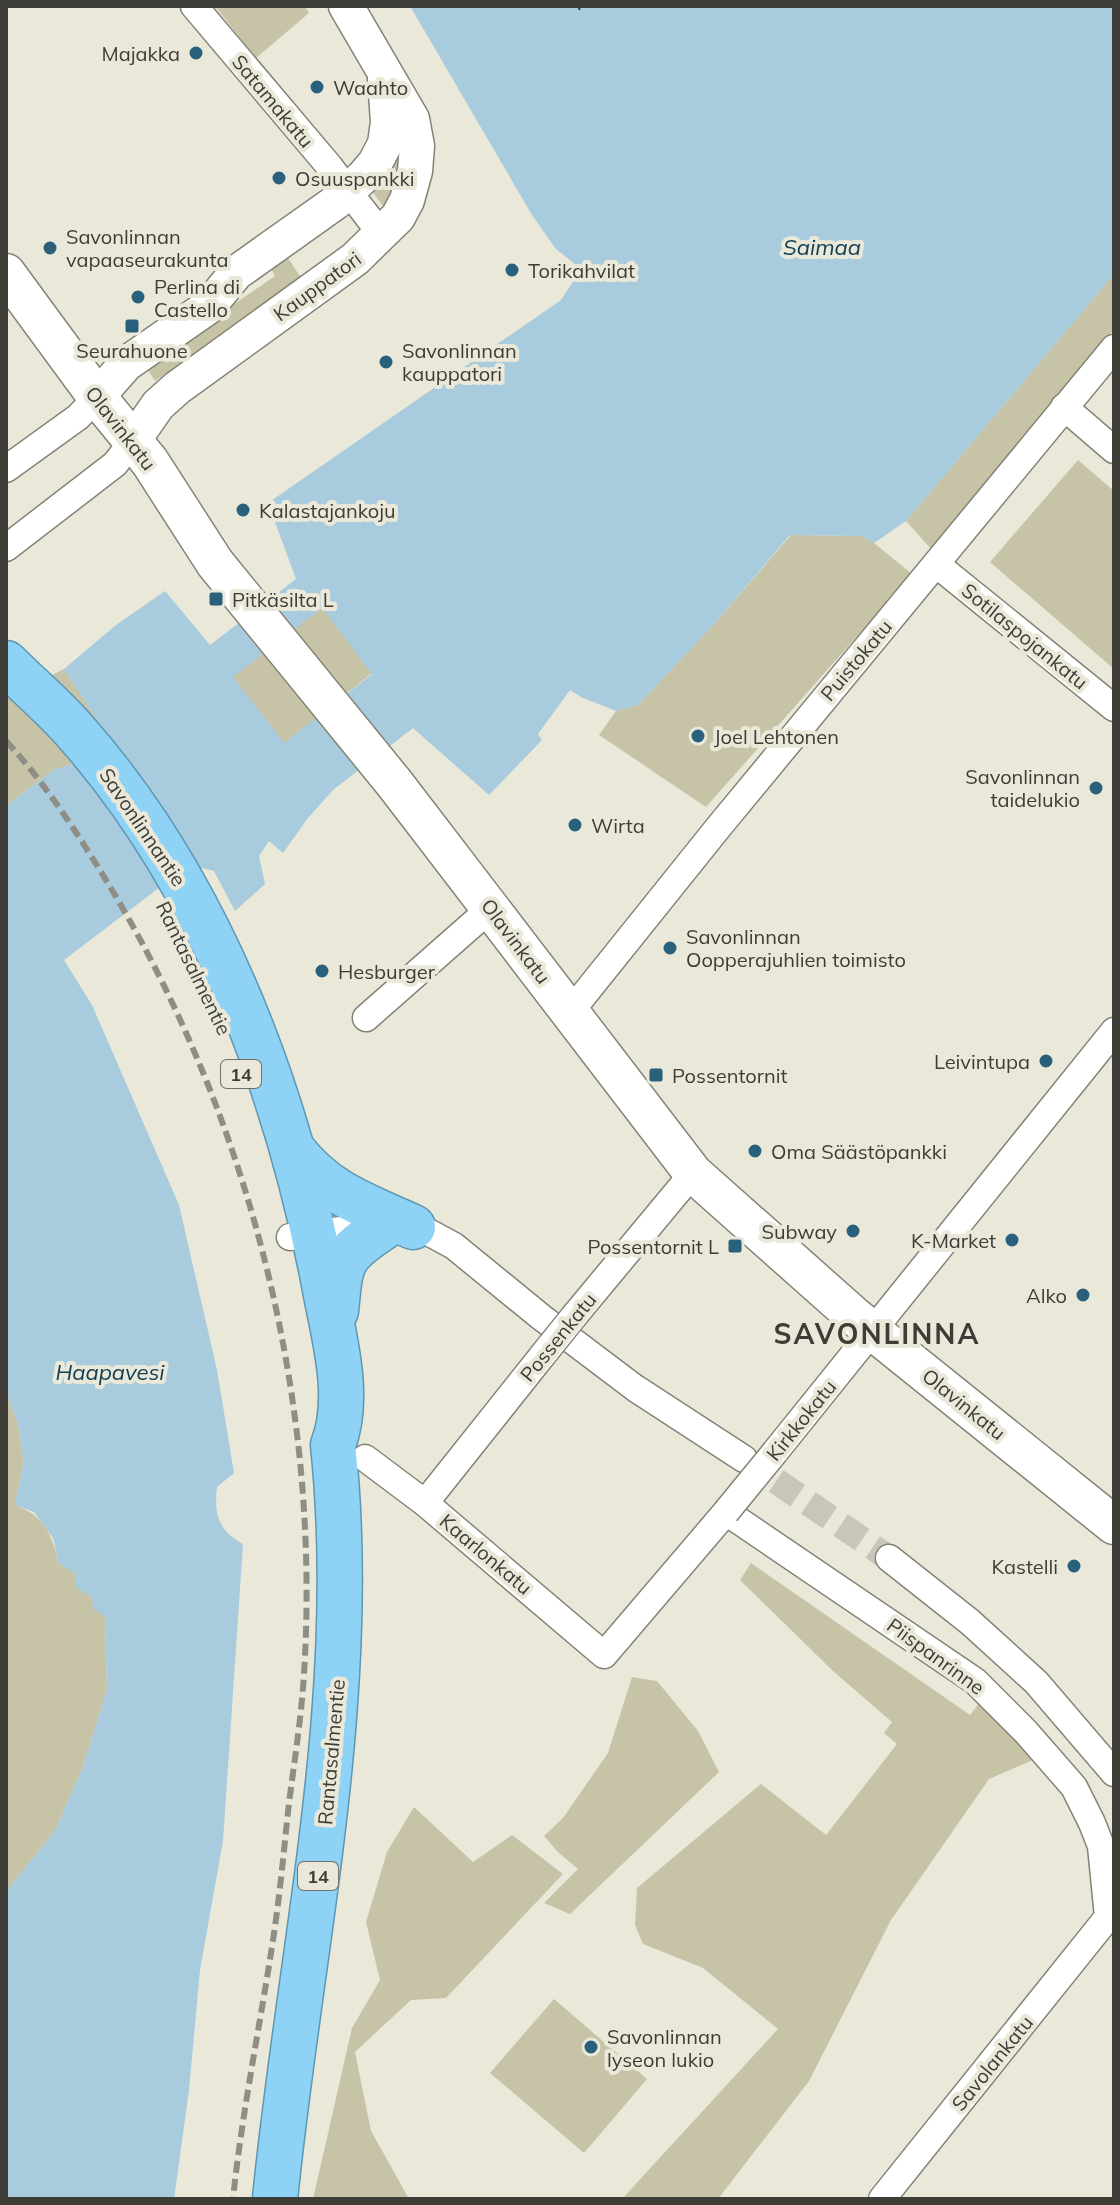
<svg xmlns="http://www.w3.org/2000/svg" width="1120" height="2205" font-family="Mulish,sans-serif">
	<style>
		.green { fill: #c6c3a7 }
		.water { fill: #a8cbde; fill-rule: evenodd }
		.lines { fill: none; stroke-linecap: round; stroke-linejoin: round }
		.ferry { stroke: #134055; stroke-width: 2; stroke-dasharray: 10 8; stroke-linecap: butt }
		.minor-tunnel { stroke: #c7c6b9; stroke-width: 26; stroke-dasharray: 26 13; stroke-linecap: butt }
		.minor-casing { stroke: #848376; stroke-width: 29 }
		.tertiary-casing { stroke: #848376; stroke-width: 37 }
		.secondary-casing { stroke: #848376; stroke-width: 41 }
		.trunk-casing { stroke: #5f96b1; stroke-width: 47 }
		.minor { stroke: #fff; stroke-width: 26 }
		.tertiary { stroke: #fff; stroke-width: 34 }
		.secondary { stroke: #fff; stroke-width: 38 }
		.trunk { stroke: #8ed2f6; stroke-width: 44 }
		.rail { stroke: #8f8e84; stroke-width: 6; stroke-dasharray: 12 6; stroke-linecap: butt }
		.minor-bridge-casing { stroke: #848376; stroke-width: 29; stroke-linecap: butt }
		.minor-bridge { stroke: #fff; stroke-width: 26 }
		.poi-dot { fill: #29607b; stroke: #e9e8d9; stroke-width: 3 }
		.labels { text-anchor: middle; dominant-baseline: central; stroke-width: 8; stroke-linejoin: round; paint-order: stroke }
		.shield { fill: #e9e8d9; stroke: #717068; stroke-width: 2 }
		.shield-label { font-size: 18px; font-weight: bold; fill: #3d3c37 }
		.poi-label { font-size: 20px; fill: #3d3c37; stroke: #e9e8d9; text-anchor: start }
		.street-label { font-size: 20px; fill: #3d3c37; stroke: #e9e8d9 }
		.water-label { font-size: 22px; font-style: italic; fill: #134055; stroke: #e9e8d9 }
		.district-label { font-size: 28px; font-weight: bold; letter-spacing: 2px; fill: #3d3c37; stroke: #e9e8d9 }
	</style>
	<rect width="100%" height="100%" fill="#e9e8d9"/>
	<!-- green -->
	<g class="green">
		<polygon points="215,6 305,6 309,13 256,58"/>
		<polygon points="406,128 395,195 383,206 368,186"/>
		<polygon points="286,255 303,281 155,381 145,365 275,276 270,267"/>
		<polygon points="1114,274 1114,329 936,550 932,550 906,521"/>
		<polygon points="1078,460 1114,491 1114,669 990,562"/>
		<polygon points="791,535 861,536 874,543 912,574 706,807 599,735 616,711 638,705 714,624"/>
		<polygon points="322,607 372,673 284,744 232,677"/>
		<polygon points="6,651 42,680 64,669 119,752 55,769 6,806"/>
		<path d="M6,1391L18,1424L24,1462L15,1505C45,1516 52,1535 59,1564L76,1573L105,1616L107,1690L83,1767L56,1829L6,1892Z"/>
		<polygon points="751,1563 970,1715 980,1702 1035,1759 989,1779 891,1920 809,2081 718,2199 622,2199 778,2029 703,1968 643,1944 635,1925 637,1888 761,1784 826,1835 897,1744 884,1733 892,1722 833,1671 740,1580"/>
		<polygon points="632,1677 657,1681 698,1731 719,1772 570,1914 544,1903 578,1869 558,1852 544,1836 563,1818 608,1753"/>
		<polygon points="414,1807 473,1862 512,1835 563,1874 446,1998 411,2000 355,2052 371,2131 409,2199 313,2199 352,2028 380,1980 366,1922 387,1852"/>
		<polygon points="554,1999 647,2079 584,2153 490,2073"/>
	</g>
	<!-- water -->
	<path class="water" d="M410,6H1114V274L906,521L874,543L861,536L790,535L714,624L638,705L616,711L581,697L570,690L538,734L542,740L489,795L413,728L333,790L308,818L283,853L269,841L259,856L265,884L235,911L214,871L189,865L64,960L92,1005L179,1205L217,1370L234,1473L217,1487C214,1515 218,1530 243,1544L223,1841L200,1970L189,2090L174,2199H6V1892L56,1829L83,1767L107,1690L105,1616L93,1609L92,1597L75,1587V1573L59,1564L53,1538L34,1512L15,1505L24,1462L18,1424L6,1391V806L55,769L118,752L64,669L116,625L165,591L210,645L296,579L268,503L561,300L581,269L556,249L532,215ZM322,608L372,674L284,743L233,677Z"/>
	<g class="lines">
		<!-- ferry -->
		<polyline class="ferry" points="579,10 580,6"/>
		<!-- minor-tunnel -->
		<polyline class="minor-tunnel" points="744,1459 889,1558"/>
		<!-- minor casing -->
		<g class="minor-casing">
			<g id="minor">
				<polyline points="194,6 330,167 381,234"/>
				<polyline points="1064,407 1114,450"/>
				<polyline points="6,469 78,417 97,397"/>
				<polyline points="6,548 115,464 133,441"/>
				<polyline points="936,564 1114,708"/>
				<polyline points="571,1011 717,829 1114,348"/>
				<polyline points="366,1018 491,908"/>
				<polyline points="290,1237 363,1227 413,1227 430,1233 454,1246 541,1317 635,1388 744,1459"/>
				<polyline points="575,1315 693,1173"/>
				<polyline points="775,1452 1114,1031"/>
				<polyline points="365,1458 425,1503 604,1655 726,1512 975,1681 1026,1732 1074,1787 1092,1823 1101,1846 1108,1917 882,2199"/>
				<polyline points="425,1503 542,1356"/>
				<polyline points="889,1558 970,1622 1036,1682 1114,1773"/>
			</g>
		</g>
		<!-- tertiary casing -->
		<g class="tertiary-casing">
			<g id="tertiary">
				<polyline points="97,397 126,364 208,307 236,273 336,202 364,176 375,163 385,144 388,122 385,79"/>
				<polyline points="133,441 158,405 177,388 355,259 398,217 407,200 415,171 417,146 412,119 346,6"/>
			</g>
		</g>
		<!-- secondary casing -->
		<g class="secondary-casing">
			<polyline id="secondary" points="6,273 97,397 150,462 215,563 395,784 693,1173 854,1316 1114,1525"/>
		</g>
		<!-- trunk casing -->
		<g class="trunk-casing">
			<g id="trunk">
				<path d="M6,663C29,686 54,707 75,731C210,884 286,1086 324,1284C333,1334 352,1396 333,1445C360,1699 300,1948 275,2199"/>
				<path d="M293,1150C327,1194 365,1205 413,1227"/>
				<path d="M336,1311C341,1260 340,1256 384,1227"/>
			</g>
		</g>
		<!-- minor -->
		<use href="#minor" class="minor"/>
		<!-- tertiary -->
		<use href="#tertiary" class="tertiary"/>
		<!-- secondary -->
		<use href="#secondary" class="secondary"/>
		<!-- trunk -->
		<use href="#trunk" class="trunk"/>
		<!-- rail -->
		<path class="rail" d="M6,741C46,784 78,834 109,885C252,1122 324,1411 303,1688C300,1726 294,1764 289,1803C284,1848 280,1895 273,1940C260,2026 242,2112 233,2199"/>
		<!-- minor-bridge casing -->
		<g class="minor-bridge-casing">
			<g id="minor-bridge">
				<polyline points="542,1356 575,1315"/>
				<polyline points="726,1512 775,1452"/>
			</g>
		</g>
		<!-- minor-bridge -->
		<use href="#minor-bridge" class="minor-bridge"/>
	</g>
	<!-- markers -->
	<g class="poi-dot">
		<circle cx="196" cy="53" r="8"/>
		<circle cx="317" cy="87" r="8"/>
		<circle cx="279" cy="178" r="8"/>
		<circle cx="50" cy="248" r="8"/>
		<circle cx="512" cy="270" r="8"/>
		<circle cx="138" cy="297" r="8"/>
		<rect x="124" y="318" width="16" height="16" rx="4"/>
		<circle cx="386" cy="362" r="8"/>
		<circle cx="243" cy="510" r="8"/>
		<rect x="208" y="591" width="16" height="16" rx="4"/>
		<circle cx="698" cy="736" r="8"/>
		<circle cx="1096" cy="788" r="8"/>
		<circle cx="575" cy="825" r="8"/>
		<circle cx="670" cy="948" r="8"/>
		<circle cx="322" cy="971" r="8"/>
		<circle cx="1046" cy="1061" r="8"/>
		<rect x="648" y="1067" width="16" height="16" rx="4"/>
		<circle cx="755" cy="1151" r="8"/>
		<circle cx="853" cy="1231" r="8"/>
		<circle cx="1012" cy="1240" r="8"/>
		<rect x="727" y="1238" width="16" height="16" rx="4"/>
		<circle cx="1083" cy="1295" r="8"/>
		<circle cx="1074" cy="1566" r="8"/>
		<circle cx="591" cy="2047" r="8"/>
	</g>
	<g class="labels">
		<!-- shield labels -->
		<g class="shield">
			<rect x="221" y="1060" width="40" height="28" rx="6"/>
			<rect x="298" y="1862" width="40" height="28" rx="6"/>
		</g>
		<g class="shield-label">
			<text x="241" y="1074">14</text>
			<text x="318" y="1876">14</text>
		</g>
		<!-- poi labels -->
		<g class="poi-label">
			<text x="180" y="53" text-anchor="end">Majakka</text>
			<text x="333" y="87">Waahto</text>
			<text x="295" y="178">Osuuspankki</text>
			<text x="66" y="236">Savonlinnan<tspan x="66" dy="23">vapaaseurakunta</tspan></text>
			<text x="528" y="270">Torikahvilat</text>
			<text x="154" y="286">Perlina di<tspan x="154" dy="23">Castello</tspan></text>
			<text x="132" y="350" text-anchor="middle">Seurahuone</text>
			<text x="402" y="350">Savonlinnan<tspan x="402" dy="23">kauppatori</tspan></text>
			<text x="259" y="510">Kalastajankoju</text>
			<text x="232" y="599">Pitkäsilta L</text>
			<text x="714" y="736">Joel Lehtonen</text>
			<text x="1080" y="776" text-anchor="end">Savonlinnan<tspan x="1080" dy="23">taidelukio</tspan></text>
			<text x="591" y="825">Wirta</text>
			<text x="686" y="936">Savonlinnan<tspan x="686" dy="23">Oopperajuhlien toimisto</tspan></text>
			<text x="338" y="971">Hesburger</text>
			<text x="1030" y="1061" text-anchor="end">Leivintupa</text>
			<text x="672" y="1075">Possentornit</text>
			<text x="771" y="1151">Oma Säästöpankki</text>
			<text x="837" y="1231" text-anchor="end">Subway</text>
			<text x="996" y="1240" text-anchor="end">K-Market</text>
			<text x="719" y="1246" text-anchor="end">Possentornit L</text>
			<text x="1067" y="1295" text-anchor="end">Alko</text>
			<text x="1058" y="1566" text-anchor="end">Kastelli</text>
			<text x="607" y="2036">Savonlinnan<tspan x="607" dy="23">lyseon lukio</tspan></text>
		</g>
		<!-- street labels -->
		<g class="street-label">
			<text transform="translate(273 101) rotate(50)">Satamakatu</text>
			<text transform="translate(317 286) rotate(-36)">Kauppatori</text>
			<text transform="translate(121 428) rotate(52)">Olavinkatu</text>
			<text transform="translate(1025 636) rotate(39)">Sotilaspojankatu</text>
			<text transform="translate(856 660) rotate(-50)">Puistokatu</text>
			<text transform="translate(143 827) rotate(56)">Savonlinnantie</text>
			<text transform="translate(516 941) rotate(53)">Olavinkatu</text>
			<text transform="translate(194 968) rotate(64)">Rantasalmentie</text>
			<text transform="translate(558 1337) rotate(-51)">Possenkatu</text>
			<text transform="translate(964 1404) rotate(39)">Olavinkatu</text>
			<text transform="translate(801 1420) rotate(-51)">Kirkkokatu</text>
			<text transform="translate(486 1554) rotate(40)">Kaarlonkatu</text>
			<text transform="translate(936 1656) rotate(36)">Piispanrinne</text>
			<text transform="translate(331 1752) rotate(-85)">Rantasalmentie</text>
			<text transform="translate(992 2063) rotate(-51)">Savolankatu</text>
		</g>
		<!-- water labels -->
		<g class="water-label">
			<text x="822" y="247">Saimaa</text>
			<text x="110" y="1372">Haapavesi</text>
		</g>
		<!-- district labels -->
		<g class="district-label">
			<text x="877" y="1333">SAVONLINNA</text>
		</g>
	</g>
	<!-- border -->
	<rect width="1120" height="2205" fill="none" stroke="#3d3c37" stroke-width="16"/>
</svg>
